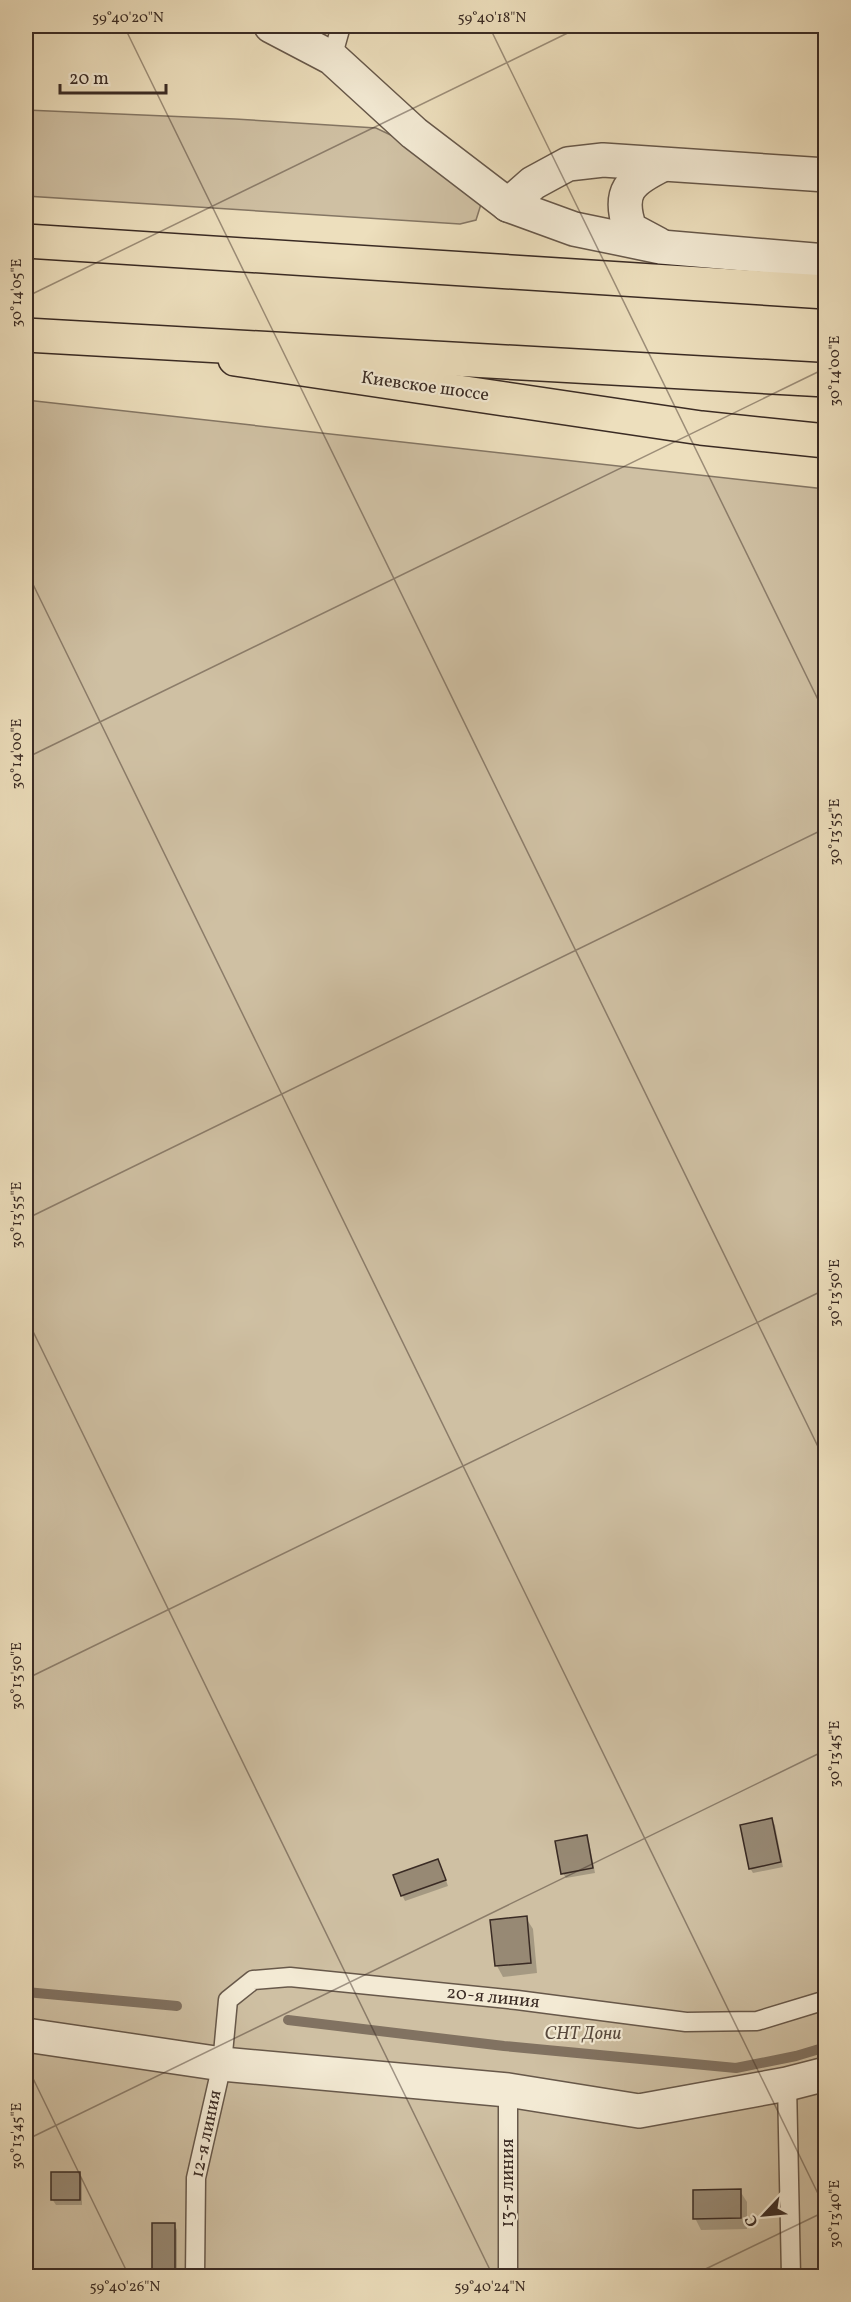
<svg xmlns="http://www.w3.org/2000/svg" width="851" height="2302" font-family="Vollkorn,serif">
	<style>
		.green { fill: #cfc0a3; stroke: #847664; stroke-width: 1.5 }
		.shadow { fill: #0003 }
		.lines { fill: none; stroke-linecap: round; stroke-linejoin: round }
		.stream { stroke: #817261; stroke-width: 10 }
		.building { fill: #978974; stroke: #3a2b24; stroke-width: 1.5 }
		.service-casing { stroke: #67584a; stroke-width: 21 }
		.minor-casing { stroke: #67584a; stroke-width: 36 }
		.primary-casing { stroke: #3a2b24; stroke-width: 36 }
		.trunk-casing { stroke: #3a2b24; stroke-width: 36 }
		.service { stroke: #f3ead4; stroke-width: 18 }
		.minor { stroke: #f3ead4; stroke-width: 33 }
		.primary { stroke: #eddfbd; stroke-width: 33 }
		.trunk { stroke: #eddfbd; stroke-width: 33 }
		.ticks { fill: none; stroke: #3a2b24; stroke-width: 1.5; stroke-opacity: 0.45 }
		.labels { text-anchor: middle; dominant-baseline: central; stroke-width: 4.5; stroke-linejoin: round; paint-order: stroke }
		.street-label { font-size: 18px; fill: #3a2b24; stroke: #f3ead4 }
		.park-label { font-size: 18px; font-style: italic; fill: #58493d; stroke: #f3ead4 }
		.neatline { fill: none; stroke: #3a2b24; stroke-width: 2 }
		.ticks-label { font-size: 15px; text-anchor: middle; fill: #3a2b24 }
	</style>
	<rect width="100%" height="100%" fill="#eddfbd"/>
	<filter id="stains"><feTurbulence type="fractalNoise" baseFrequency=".00333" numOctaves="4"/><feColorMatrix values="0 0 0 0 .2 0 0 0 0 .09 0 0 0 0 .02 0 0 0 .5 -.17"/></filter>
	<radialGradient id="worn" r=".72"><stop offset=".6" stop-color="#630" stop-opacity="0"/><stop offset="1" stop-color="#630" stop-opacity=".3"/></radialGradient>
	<!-- green -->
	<g class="green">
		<polygon points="26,110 235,119 376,128 420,149 482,201 476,220 460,224 26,196"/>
		<polygon points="26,400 825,489 825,2276 26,2276"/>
	</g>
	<!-- shadow -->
	<g class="shadow">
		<polygon points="772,1820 775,1825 783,1867 753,1873 750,1868"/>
		<polygon points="586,1837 589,1842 595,1873 566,1878 563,1873"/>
		<polygon points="441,1866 448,1886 405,1901 402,1895"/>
		<polygon points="526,1918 533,1929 537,1973 503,1977 497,1966"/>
		<polygon points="79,2174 82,2179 82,2205 56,2205 52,2199"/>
		<polygon points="740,2191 747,2202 747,2229 701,2230 695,2218"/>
		<polygon points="174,2224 177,2230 177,2274 156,2274 153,2269"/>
	</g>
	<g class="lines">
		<!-- stream -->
		<g class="stream">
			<polyline points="26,1992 177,2006"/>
			<polyline points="288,2020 504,2046 736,2068 796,2056 826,2047"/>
		</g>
	</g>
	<!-- building -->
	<g class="building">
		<polygon points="772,1818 781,1862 749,1869 740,1825"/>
		<polygon points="587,1835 593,1868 561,1874 555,1841"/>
		<polygon points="438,1859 446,1880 401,1896 393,1875"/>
		<polygon points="527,1916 531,1963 495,1966 490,1920"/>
		<rect x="51" y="2172" width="29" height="28"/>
		<polygon points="741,2189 741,2218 693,2219 693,2190"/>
		<polygon points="152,2223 175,2223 175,2270 152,2269"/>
	</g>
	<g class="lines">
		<!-- service casing -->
		<g class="service-casing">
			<g id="service">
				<polyline points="332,58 341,26"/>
				<polyline points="787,2084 791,2276"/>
				<polyline points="195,2276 196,2178 222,2064 228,2000 253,1980 290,1977 517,2000 686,2022 757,2021 826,2000"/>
				<polyline points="508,2276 508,2090"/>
			</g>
		</g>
		<!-- minor casing -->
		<g class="minor-casing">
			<g id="minor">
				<polyline points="271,26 332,58 414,133 508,205 574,229 661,247 826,261"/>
				<polyline points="508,205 533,183 568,164 603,160 826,175"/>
				<path d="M658,244L630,229C617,191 630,181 662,165"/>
				<polyline points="26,2035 222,2064 508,2090 639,2111 787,2084 826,2074"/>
			</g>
		</g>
		<!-- primary casing -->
		<g class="primary-casing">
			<polyline id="primary" points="235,359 701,428 826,441"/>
		</g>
		<!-- trunk casing -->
		<g class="trunk-casing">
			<g id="trunk">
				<polyline points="26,241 826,292"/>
				<polyline points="26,335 826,380"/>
			</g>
		</g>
		<!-- service -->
		<use href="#service" class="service"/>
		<!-- minor -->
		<use href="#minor" class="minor"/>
		<!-- primary -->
		<use href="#primary" class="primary"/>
		<!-- trunk -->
		<use href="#trunk" class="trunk"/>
	</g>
	<!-- ticks -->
	<path class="ticks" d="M124,26L826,1463M489,26L826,716M26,297L582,26M26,570L826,2210M26,758L826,368M26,1219L826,828M26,1317L493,2276M26,1679L826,1289M26,2064L129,2276M26,2140L826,1750M691,2276L826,2211"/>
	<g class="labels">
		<!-- street labels -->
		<g class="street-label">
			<text transform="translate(425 387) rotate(8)">Киевское шоссе</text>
			<text transform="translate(493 1998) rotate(6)">20-я линия</text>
			<text transform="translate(207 2134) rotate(-78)">12-я линия</text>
			<text transform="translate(508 2183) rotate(-90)">13-я линия</text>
		</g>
		<!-- park labels -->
		<g class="park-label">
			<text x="583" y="2034">СНТ Дони</text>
		</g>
	</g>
	<!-- margin -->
	<rect width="851" height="2302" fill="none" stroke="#eddfbd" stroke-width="66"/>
	<!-- north arrow -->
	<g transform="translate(764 2215) rotate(244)" stroke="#f3ead4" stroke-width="4.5" paint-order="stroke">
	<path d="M0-4.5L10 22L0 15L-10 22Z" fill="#3a2b24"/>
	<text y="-9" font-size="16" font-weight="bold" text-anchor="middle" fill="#3a2b24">С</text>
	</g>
	<!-- scale -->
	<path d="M60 84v9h106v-9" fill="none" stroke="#3a2b24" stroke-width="3"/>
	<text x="69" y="84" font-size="18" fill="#3a2b24" stroke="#f3ead4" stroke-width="4.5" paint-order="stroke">20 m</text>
	<rect x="33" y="33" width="785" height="2236" class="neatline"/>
	<g class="ticks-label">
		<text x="128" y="22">59°40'20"N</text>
		<text x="492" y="22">59°40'18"N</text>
		<text transform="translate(16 293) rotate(-90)" y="5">30°14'05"E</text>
		<text transform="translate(834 371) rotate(-90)" y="5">30°14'00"E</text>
		<text transform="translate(16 754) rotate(-90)" y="5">30°14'00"E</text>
		<text transform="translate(834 832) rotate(-90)" y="5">30°13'55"E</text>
		<text transform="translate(16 1215) rotate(-90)" y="5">30°13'55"E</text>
		<text transform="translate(834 1293) rotate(-90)" y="5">30°13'50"E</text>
		<text transform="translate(16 1676) rotate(-90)" y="5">30°13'50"E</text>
		<text transform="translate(834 1754) rotate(-90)" y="5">30°13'45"E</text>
		<text transform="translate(16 2136) rotate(-90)" y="5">30°13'45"E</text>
		<text transform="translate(834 2214) rotate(-90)" y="5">30°13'40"E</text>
		<text x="125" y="2291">59°40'26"N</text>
		<text x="490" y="2291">59°40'24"N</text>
	</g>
	<rect width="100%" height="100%" filter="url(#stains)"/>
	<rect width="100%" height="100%" fill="url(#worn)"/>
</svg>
